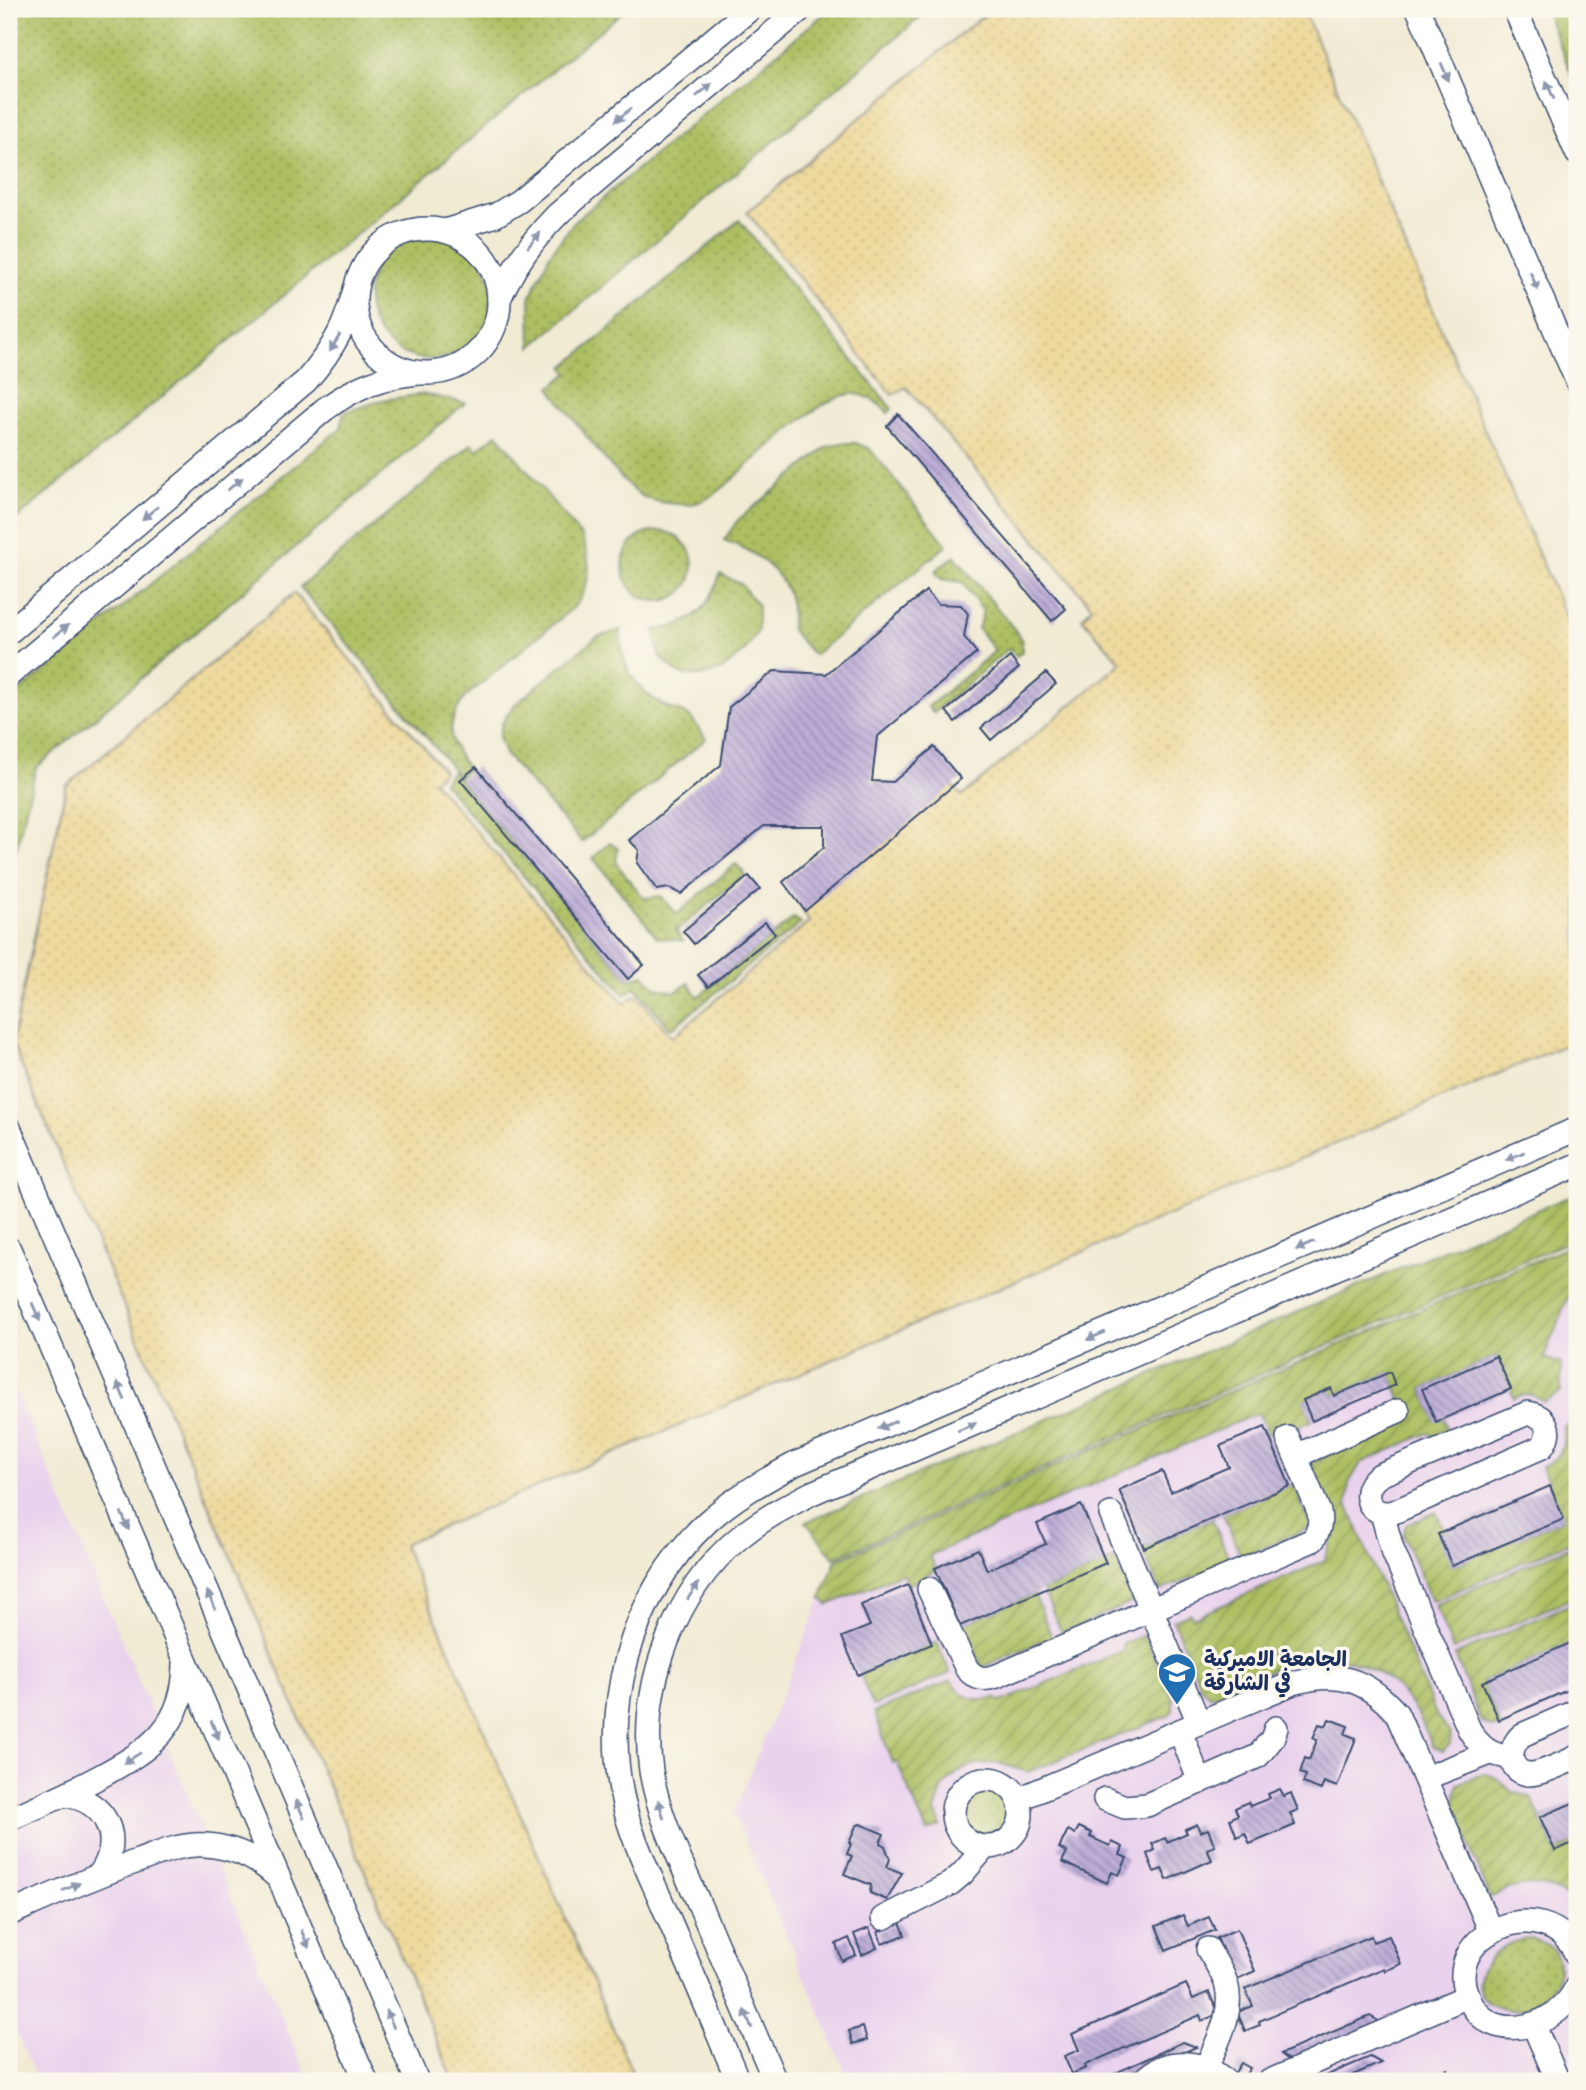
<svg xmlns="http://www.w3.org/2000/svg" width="1586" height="2090" font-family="Mynerve,'Playpen Sans Arabic',sans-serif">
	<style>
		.built { fill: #e9d2ed }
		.grass { fill: url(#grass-dots); stroke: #647760; stroke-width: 2 }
		.sand { fill: url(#sand-dots); stroke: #84847e; stroke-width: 2 }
		.garden { fill: url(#garden-furrows); stroke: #647760; stroke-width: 2 }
		.building { fill: url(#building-back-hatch) }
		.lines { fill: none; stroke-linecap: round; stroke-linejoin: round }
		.minor-casing { stroke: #3b4b70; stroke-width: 26 }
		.minor { stroke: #fff; stroke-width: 23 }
		.oneway { fill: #8d97ae }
		.labels { text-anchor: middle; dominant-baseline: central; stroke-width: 7; stroke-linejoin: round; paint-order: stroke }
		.poi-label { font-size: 21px; font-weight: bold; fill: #1b2f5e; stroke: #fbf7ec; text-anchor: start }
	</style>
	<defs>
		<pattern id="grass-dots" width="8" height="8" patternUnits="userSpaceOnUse" patternTransform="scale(1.75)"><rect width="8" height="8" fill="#adbf62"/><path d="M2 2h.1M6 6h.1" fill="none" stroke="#8c9c54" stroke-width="1.8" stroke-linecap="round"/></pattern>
		<pattern id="sand-dots" width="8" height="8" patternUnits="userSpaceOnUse" patternTransform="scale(1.75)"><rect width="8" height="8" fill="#eeda9e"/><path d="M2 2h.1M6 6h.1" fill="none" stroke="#ccbb8a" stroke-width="1.8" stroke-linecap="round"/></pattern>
		<pattern id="garden-furrows" width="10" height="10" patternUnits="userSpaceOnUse" patternTransform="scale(1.75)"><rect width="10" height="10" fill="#adbf62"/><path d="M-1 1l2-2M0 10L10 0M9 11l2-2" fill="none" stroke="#8c9c54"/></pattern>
		<pattern id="building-back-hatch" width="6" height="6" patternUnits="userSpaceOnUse" patternTransform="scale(1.75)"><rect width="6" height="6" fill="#bdadd7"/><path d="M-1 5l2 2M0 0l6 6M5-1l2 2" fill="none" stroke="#998db2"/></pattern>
	</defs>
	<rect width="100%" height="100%" fill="#fbf7ec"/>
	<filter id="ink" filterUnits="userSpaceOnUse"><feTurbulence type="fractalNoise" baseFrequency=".0143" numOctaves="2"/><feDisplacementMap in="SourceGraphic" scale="14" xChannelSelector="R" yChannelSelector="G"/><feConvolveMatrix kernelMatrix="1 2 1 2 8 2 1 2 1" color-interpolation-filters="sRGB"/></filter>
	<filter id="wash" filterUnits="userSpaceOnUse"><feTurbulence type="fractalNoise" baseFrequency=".00686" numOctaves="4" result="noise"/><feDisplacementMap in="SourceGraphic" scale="28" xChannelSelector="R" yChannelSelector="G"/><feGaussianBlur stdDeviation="1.57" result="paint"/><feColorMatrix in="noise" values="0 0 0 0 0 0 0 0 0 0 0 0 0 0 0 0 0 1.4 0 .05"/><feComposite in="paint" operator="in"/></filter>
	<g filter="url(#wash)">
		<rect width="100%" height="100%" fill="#f1ebd4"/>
		<!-- built -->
		<g class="built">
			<polygon points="1577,1243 1577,2081 849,2081 734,1813 836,1560"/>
			<polygon points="9,1376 309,2081 37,2081 9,2015"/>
		</g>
		<!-- grass -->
		<g class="grass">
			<polygon points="9,9 626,9 9,525"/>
			<polygon points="830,9 930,9 531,347 530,297 550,254 575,221"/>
			<polygon points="1545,9 1577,9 1577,88"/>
			<path d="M739,220L892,409L888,413C880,404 870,396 857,394C825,390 761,455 736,476C723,488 709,501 691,504C679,506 655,502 644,497C622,487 568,411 550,388L568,373L564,367Z"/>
			<circle cx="430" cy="297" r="62"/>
			<polygon points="424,394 465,403 36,768 9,878 9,700 341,428 343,413 382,400"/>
			<path d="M497,434L582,537C592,564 592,584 574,607L465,697C445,725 447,742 468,769L460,777L300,587L472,444L476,450Z"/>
			<path d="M841,443H856L870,449L947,545L814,655L791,630C791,623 792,615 791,608C788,573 754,550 724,540L738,520L827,447Z"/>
			<circle cx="658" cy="566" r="35"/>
			<polygon points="955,556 1015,630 1022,641 1022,652 1017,656 1008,649 933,713 928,707 995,651 978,629 983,611 962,582 941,579 935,571"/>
			<path d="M720,574L741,584L758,606V631L745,651L722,670L700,676L679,674L659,656L655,630C692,625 709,610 720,574Z"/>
			<path d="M621,630C619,664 635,690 665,706C673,710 684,711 690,717C696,723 701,732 706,739L582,842L505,754L499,738L502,723L513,706L597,637Z"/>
			<polygon points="452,771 628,979 644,975 657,988 675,992 689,983 698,997 794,918 801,923 671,1029 635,987 625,995 443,782"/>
			<polygon points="610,842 618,849 616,863 644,898 661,896 677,914 736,864 745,874 676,931 683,941 657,937 593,858"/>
			<circle cx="987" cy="1812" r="27"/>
			<path d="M1531,1939C1586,1949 1551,2018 1504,2009C1454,1998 1486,1940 1531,1939Z"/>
		</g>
		<!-- sand -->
		<polygon class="sand" points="991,9 1303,9 1577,643 1577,1040 403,1544 636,2081 454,2081 12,1043 66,786 294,593 444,771 433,781 624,1003 637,995 672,1037 809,922 802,910 951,784 962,796 1121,663 1082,618 1092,607 906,387 892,395 747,212"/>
		<!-- garden -->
		<g class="garden">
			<polygon points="1577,1193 1577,1238 834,1558 806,1522"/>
			<path d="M1577,1243V1274L1544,1358L1561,1364V1392L1544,1402C1535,1394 1526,1392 1514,1398L1496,1356L1422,1389L1436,1421L1444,1418L1450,1434L1439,1439L1428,1433L1361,1463L1349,1483L1347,1504L1438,1719L1451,1734L1450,1744L1443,1751L1432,1746C1410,1682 1359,1644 1290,1662L1215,1696L1209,1695L1201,1687L1173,1620L1190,1613L1193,1618L1324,1561L1337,1523L1311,1463L1408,1421L1390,1372L1334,1396L1330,1388L1304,1400L1312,1421L1296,1427L1293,1423L1268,1434L1258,1413L930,1555L936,1570L908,1585L903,1573L828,1605L821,1598L836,1560Z"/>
			<path d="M1577,1419V1596L1453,1650L1435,1605L1574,1545L1572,1541L1434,1601L1431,1600L1403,1535L1406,1525L1436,1512L1445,1531L1439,1535L1452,1566L1563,1519L1542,1467C1560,1458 1567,1446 1564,1427Z"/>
			<polygon points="1293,1484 1311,1527 1241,1557 1223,1514"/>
			<polygon points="1212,1519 1230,1561 1160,1591 1142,1549"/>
			<polygon points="1115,1559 1133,1602 1062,1633 1043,1590"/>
			<polygon points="1034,1594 1052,1637 982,1667 964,1624"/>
			<polygon points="1577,1601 1577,1640 1482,1682 1501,1727 1492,1727 1481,1721 1455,1655"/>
			<path d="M1144,1635L1173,1699V1710L1168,1716L1028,1772L998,1763L976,1764L966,1768L957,1773L943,1787L935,1811L941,1826L927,1832L897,1762L893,1763L874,1712L951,1681C964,1700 974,1701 996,1698L1001,1702L1124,1650L1123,1644Z"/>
			<polygon points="937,1642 950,1673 873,1706 860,1674"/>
			<path d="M1484,1773L1497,1778L1511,1791L1531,1797L1555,1851L1577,1841V1904C1550,1881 1520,1880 1490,1898L1454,1806L1458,1784Z"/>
		</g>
		<g id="blocks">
			<!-- building -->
			<g class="building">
				<polygon points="898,414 1066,609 1052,621 887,426"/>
				<polygon points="926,591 938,604 961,605 968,614 964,637 977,653 877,737 872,781 893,782 934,747 961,779 805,911 783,882 824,847 824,826 764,826 681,894 669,888 657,890 637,863 639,850 629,840 721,765 729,707 774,671 826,674"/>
				<polygon points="1010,657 1019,668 955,722 946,711"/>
				<polygon points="1046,673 1056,684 991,740 981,728"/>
				<polygon points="476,767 644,965 628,979 460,780"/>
				<polygon points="749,876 760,889 694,944 683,931"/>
				<polygon points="765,922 775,934 708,987 698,975"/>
				<polygon points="1496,1356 1511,1389 1436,1422 1422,1389"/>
				<polygon points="1390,1372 1395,1385 1312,1421 1303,1400 1331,1388 1334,1396"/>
				<polygon points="1265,1427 1290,1486 1144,1548 1119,1490 1162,1471 1171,1492 1229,1467 1220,1446"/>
				<polygon points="1550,1486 1564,1519 1452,1566 1438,1534"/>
				<polygon points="1081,1505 1106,1563 960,1626 935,1568 978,1549 987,1570 1046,1544 1037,1524"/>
				<polygon points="908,1585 932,1644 858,1675 842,1637 870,1626 861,1605"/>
				<polygon points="1577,1640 1577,1686 1499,1720 1482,1682"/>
				<polygon points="1329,1719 1348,1726 1345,1734 1356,1738 1337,1787 1324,1782 1321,1790 1303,1783 1306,1775 1300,1773 1305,1758 1309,1760 1317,1740 1313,1738 1319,1724 1326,1726"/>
				<polygon points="1280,1789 1284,1796 1291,1793 1298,1810 1290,1813 1295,1825 1250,1844 1245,1833 1237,1837 1230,1819 1238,1815 1235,1808 1248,1802 1250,1806 1270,1798 1268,1794"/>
				<polygon points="1577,1801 1577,1841 1555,1851 1540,1817"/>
				<polygon points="860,1824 884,1834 880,1843 885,1846 890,1859 887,1867 902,1873 887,1900 870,1893 871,1885 844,1874 852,1856 847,1854 851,1844 849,1843 856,1826"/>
				<polygon points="1197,1824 1200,1832 1208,1829 1215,1846 1207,1849 1212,1860 1167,1880 1162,1869 1154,1872 1147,1854 1155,1850 1152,1844 1165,1838 1167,1842 1187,1833 1185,1829"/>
				<polygon points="1079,1827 1092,1833 1090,1837 1110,1846 1112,1842 1123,1847 1120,1855 1127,1858 1119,1875 1112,1872 1107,1883 1062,1862 1067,1852 1059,1848 1068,1830 1075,1834"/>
				<polygon points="1183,1915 1188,1926 1209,1917 1215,1930 1166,1950 1156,1926"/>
				<polygon points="900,1922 905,1935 882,1944 878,1932"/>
				<polygon points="869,1928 877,1948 862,1955 854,1934"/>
				<polygon points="1237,1929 1255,1971 1235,1980 1217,1938"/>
				<polygon points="1371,1936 1373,1942 1389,1936 1401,1964 1385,1971 1384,1968 1259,2021 1260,2025 1245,2031 1237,2012 1253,2006 1245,1989"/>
				<polygon points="849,1938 856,1955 842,1961 836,1944"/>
				<polygon points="1186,1984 1193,1999 1209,1992 1218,2014 1202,2021 1200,2015 1085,2065 1086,2068 1072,2074 1064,2056 1079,2050 1072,2034"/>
				<polygon points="1370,2016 1382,2023 1292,2062 1281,2054"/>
				<polygon points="863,2027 867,2040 853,2044 849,2031"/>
				<polygon points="1183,2042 1196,2047 1119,2081 1109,2076"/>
				<polygon points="1370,2057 1381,2063 1339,2081 1313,2081"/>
				<polygon points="1241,2063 1250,2068 1243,2079 1234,2074"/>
				<polygon points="1447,2069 1452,2081 1429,2081 1434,2079 1433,2076"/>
			</g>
		</g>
	</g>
	<g filter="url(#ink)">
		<use href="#blocks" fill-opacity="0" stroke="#3b4b70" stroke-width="2"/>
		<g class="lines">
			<!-- minor casing -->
			<g class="minor-casing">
				<g id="minor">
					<polyline points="1418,9 1577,381"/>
					<polyline points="1515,9 1577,153"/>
					<circle cx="427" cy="301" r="72"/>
					<polyline points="445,231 496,215 519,201 750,9"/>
					<path d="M499,299C514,265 533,239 558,214L801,9"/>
					<path d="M9,632L306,381C337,345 346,324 358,279"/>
					<path d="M9,675L325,409C356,387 380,376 419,373"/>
					<polyline points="9,1128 417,2081"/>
					<polyline points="9,1249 366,2081"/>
					<path d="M1528,1413C1547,1416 1553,1431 1542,1447L1394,1512C1367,1518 1358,1489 1380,1475Z"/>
					<polyline points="1296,1456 1398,1411"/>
					<path d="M1382,1513L1392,1549L1469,1729C1479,1747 1491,1756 1511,1757"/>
					<polyline points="1111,1514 1199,1723"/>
					<path d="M929,1589L967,1669C977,1680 984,1680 997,1676L1313,1540C1319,1530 1321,1524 1319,1512L1288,1438"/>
					<path d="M1577,1711L1522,1735C1509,1746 1506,1771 1528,1774C1540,1775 1566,1762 1577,1757"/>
					<polyline points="1180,1731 1200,1782"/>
					<polyline points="1425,1778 1490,1753"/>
					<circle cx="987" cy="1813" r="34"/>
					<path d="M65,1795C107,1801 124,1839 100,1874"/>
					<path d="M1019,1799L1293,1683C1338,1670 1367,1679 1397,1714L1491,1932"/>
					<polyline points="1105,1799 1125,1807 1147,1805 1258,1756 1272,1739 1276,1728"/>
					<path d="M9,1819C40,1806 71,1792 101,1776C151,1749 184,1726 185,1664"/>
					<path d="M9,1914C52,1895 94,1876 138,1861C160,1853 182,1843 206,1845C234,1847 257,1858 277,1877"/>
					<polyline points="883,1918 950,1884 962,1874 985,1847"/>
					<path d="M1577,1956C1548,1886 1430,1936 1472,2005C1497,2047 1561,2024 1577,1986"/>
					<polyline points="1533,2024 1558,2081"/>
					<path d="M1206,2068C1217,2042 1235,2012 1226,1983C1222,1971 1214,1960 1208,1949"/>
					<path d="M738,2081C714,2024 690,1967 665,1910C652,1879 636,1848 627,1816C598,1713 629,1596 707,1522C733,1498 764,1481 795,1464L1577,1129"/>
					<path d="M775,2081C750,2023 725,1964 700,1906C681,1862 659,1818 651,1771C639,1688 674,1591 740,1537C762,1519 787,1506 812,1493L1577,1165"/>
					<path d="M1143,2081C1165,2057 1202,2059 1225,2081"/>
					<polyline points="1270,2081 1468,1996"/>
				</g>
			</g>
			<!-- minor -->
			<use href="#minor" class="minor"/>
		</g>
		<!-- one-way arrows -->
		<defs><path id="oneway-solid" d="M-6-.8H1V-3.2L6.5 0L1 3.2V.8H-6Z" transform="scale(1.75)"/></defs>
		<g class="oneway">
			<use href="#oneway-solid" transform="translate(1445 72) rotate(67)"/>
			<use href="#oneway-solid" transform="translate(704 90) rotate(-40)"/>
			<use href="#oneway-solid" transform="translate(1550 90) rotate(-113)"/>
			<use href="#oneway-solid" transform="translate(623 115) rotate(140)"/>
			<use href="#oneway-solid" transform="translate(534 240) rotate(-50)"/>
			<use href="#oneway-solid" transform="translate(1534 281) rotate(67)"/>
			<use href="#oneway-solid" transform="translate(335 343) rotate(121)"/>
			<use href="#oneway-solid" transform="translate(235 484) rotate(-40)"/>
			<use href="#oneway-solid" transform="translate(150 513) rotate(140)"/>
			<use href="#oneway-solid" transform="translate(61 631) rotate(-40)"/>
			<use href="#oneway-solid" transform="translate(1515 1156) rotate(157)"/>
			<use href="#oneway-solid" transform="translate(1305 1246) rotate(157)"/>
			<use href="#oneway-solid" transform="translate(36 1312) rotate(67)"/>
			<use href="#oneway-solid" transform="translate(1096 1336) rotate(157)"/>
			<use href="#oneway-solid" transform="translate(121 1391) rotate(-113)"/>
			<use href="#oneway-solid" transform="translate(887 1425) rotate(157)"/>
			<use href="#oneway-solid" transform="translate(967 1427) rotate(-23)"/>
			<use href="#oneway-solid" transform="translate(125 1521) rotate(67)"/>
			<use href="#oneway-solid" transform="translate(693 1591) rotate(-56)"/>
			<use href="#oneway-solid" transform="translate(211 1600) rotate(-113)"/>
			<use href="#oneway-solid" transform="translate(215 1730) rotate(67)"/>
			<use href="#oneway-solid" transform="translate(132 1758) rotate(149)"/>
			<use href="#oneway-solid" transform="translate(300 1809) rotate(-113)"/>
			<use href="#oneway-solid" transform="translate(661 1809) rotate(-106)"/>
			<use href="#oneway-solid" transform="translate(71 1887) rotate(-24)"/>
			<use href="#oneway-solid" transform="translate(305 1939) rotate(67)"/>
			<use href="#oneway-solid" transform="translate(390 2019) rotate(-113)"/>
			<use href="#oneway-solid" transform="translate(748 2019) rotate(-113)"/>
		</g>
	</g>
	<!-- icons -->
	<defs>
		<g id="university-pin" transform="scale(2.0125)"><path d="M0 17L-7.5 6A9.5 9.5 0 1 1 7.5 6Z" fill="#1f6fb2" stroke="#fbf7ec"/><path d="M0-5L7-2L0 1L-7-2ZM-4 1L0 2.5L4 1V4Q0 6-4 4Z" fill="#fff"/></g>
	</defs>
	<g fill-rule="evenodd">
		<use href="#university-pin" x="1177" y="1672"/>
	</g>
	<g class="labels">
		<!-- poi labels -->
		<g class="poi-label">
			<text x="1204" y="1660">الجامعة الاميركية<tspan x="1204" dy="24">في الشارقة</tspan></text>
		</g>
	</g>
	<!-- margin -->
	<rect width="1586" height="2090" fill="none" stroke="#fbf7ec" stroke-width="35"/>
</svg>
